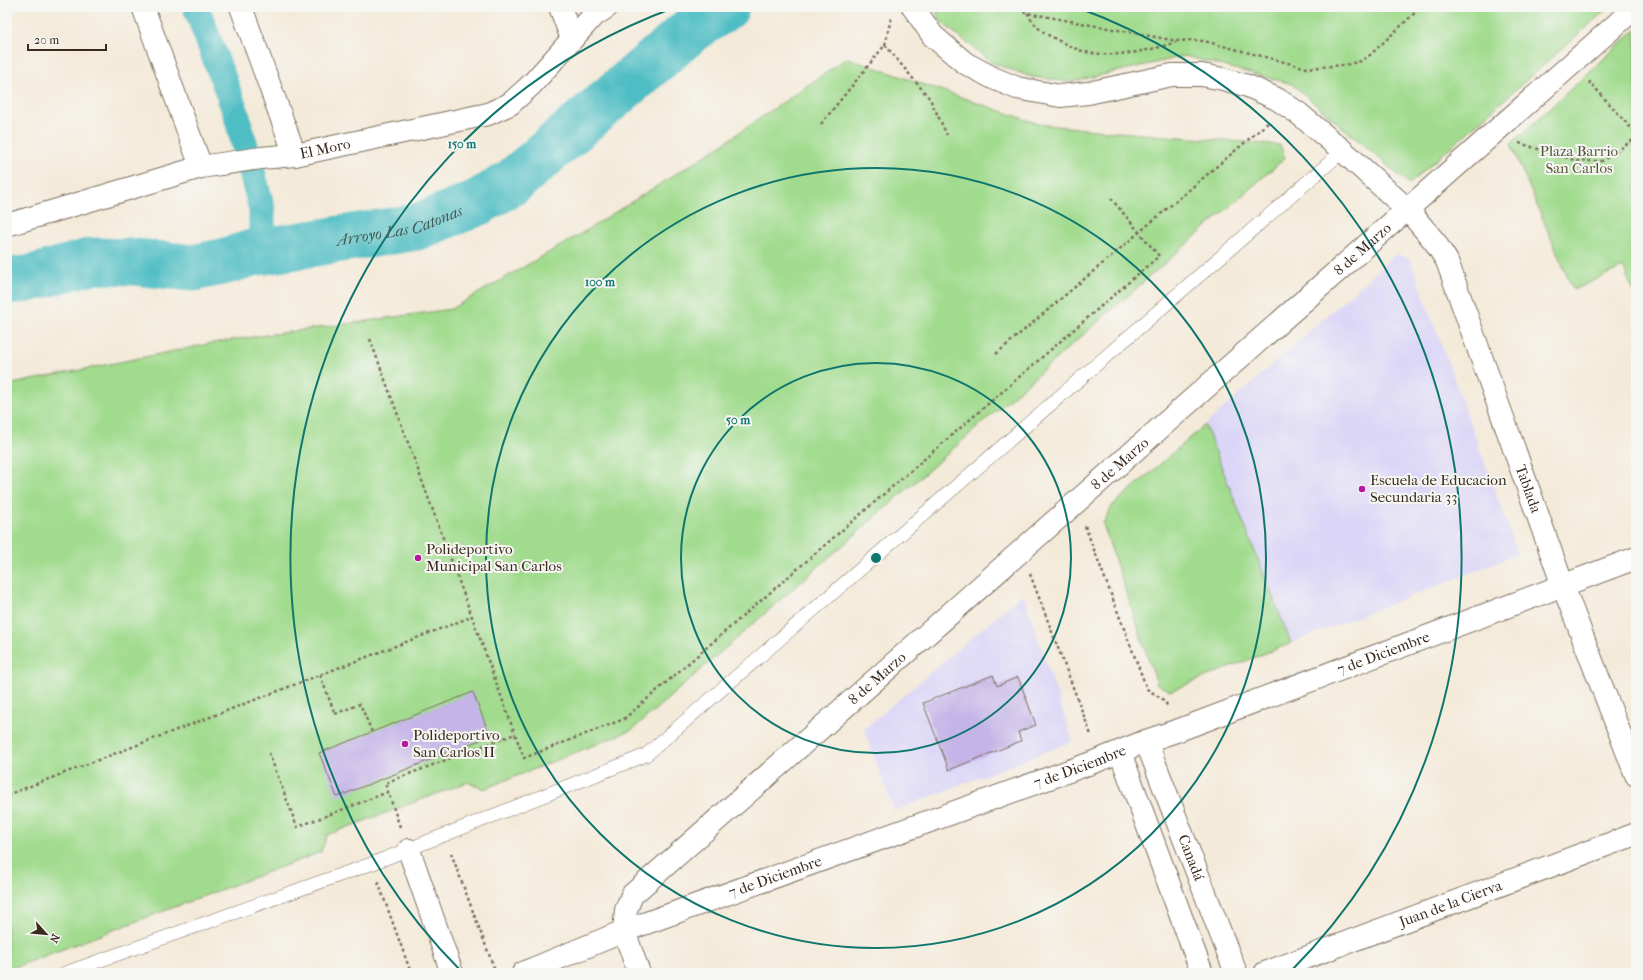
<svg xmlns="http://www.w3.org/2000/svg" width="1643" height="980" font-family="'IM FELL French Canon',serif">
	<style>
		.built { fill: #dbd6f7 }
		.green { fill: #a1db8e; stroke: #6e8256 }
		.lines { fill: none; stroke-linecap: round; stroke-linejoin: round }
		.canal { stroke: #4fbec4; stroke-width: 27 }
		.river { stroke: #4fbec4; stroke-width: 47 }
		.building { fill: #c4b4e7 }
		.service-casing { stroke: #7c6d5f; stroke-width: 14 }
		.minor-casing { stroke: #7c6d5f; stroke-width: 24 }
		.path { stroke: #7c6d5f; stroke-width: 2.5; stroke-dasharray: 3 3; stroke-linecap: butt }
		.service { stroke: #fff; stroke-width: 13 }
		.minor { stroke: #fff; stroke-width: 22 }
		.ring { fill: none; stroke: #0f766e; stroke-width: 2 }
		.poi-dot { fill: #b5179e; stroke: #f6f6f2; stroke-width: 1.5 }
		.labels { text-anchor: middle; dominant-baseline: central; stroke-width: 4; stroke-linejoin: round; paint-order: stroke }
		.street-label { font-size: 15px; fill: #3b2a1e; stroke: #f6f6f2 }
		.park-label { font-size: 15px; fill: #54563a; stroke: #f6f6f2 }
		.poi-label { font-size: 15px; fill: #3b2a1e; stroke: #f6f6f2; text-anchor: start }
		.water-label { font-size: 16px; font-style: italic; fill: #425e58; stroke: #f6f6f2 }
		.centre { fill: #0f766e; stroke: #f6f6f2; stroke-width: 2 }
		.ring-label { font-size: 12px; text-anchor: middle; font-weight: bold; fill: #0f766e; stroke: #f6f6f2; stroke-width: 4; stroke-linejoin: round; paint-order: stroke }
	</style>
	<rect width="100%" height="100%" fill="#f6f6f2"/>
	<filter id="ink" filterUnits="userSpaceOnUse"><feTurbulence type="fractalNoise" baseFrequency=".025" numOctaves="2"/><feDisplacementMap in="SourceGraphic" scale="8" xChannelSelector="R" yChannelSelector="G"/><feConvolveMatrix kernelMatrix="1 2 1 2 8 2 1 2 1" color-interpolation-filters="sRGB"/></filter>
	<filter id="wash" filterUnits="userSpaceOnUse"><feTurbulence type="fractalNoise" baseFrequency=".012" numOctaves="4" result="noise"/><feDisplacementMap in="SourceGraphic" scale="16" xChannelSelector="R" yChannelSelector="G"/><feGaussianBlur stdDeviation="0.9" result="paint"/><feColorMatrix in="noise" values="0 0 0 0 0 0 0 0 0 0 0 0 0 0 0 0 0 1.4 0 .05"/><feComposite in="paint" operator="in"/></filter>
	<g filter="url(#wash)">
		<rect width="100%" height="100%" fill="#f4ead9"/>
		<!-- built -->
		<g class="built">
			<polygon points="1396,254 1410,259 1518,554 1291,643 1205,425"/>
			<polygon points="1023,594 1073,741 894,811 864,729"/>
		</g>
		<!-- green -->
		<g class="green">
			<polygon points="935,7 1609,7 1409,184 1292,84 1185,56 1071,82 1032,77 992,63 940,21"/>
			<polygon points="1636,29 1636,297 1623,267 1573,290 1511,144"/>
			<polygon points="847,58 1039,124 1105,131 1280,145 1285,158 632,730 484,789 468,782 327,835 321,852 7,970 7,385 218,342 451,309 579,235 714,150"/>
			<polygon points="1205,425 1291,643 1170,691 1157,684 1103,524 1112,506"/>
		</g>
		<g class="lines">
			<!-- canal -->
			<polyline class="canal" points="196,7 236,113 262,209 262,231 252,253"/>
			<!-- river -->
			<path class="river" id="s1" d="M7,281L28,279L92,261L135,262L193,268L226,261L252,253L417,227L477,203L511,183L691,30L726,7"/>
		</g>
		<g id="blocks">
			<!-- building -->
			<g class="building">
				<polygon points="993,675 997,686 1018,677 1036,725 1018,732 1021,741 949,770 923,703"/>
				<polygon points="473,692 490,736 337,797 319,753"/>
			</g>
		</g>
	</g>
	<g filter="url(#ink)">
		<use href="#blocks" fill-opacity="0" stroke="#7c6d5f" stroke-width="1"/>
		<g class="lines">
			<!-- service casing -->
			<g class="service-casing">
				<polyline id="service" points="65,973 371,864 646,755 1343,151"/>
			</g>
			<!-- minor casing -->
			<g class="minor-casing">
				<g id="minor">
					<polyline points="143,7 201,167"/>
					<polyline points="241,7 295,155"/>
					<polyline points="560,7 572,39"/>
					<path id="s2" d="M913,7L933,36L965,63L993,78L1017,88L1060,96L1088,93L1172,75H1202L1223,79L1248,86L1277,99L1298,113L1343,151L1408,210L1435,242L1447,261L1563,586L1636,775"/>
					<path id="s3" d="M7,225L201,167L261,158L295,155L488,114L510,104L532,84L592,17L607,7"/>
					<path id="s4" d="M1146,741L1236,973"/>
					<polyline points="1120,752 1202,973"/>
					<polyline points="409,850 452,973"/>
					<path id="s5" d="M523,973L624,931L1094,762L1146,741L1179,730L1636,558"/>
					<path id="s6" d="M639,973L624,931L626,910L632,895L1636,7"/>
					<path id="s7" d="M1265,973L1636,834"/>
				</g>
			</g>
			<!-- path -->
			<g class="path">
				<polyline points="1012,7 1027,13 1177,41 1192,40 1204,41 1307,68 1345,65 1361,61 1370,55 1421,7"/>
				<path d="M1026,7C1029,22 1041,32 1054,38C1065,44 1078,51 1091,53C1118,57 1150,51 1176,42"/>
				<polyline points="885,45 930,99 947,135"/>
				<polyline points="1589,84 1590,82 1636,134"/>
				<polyline points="821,124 885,45 891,18"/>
				<polyline points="1519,143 1577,161 1602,161 1636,138"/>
				<polyline points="370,339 515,734"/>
				<polyline points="996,354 1269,122"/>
				<polyline points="1085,526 1147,689 1165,701 1168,708"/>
				<polyline points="1030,574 1090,732 1091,736"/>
				<polyline points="320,675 335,714 360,704 372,732"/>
				<polyline points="269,753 297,827 388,792"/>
				<polyline points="7,795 471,617"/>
				<polyline points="400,827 385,783 515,734 524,758 624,719 1159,256 1109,196"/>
				<polyline points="451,853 496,973"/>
				<polyline points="378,882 411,973"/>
			</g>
			<!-- service -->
			<use href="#service" class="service"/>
			<!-- minor -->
			<use href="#minor" class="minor"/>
		</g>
	</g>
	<!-- distance rings -->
	<g class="ring">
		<circle cx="876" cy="558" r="195"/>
		<circle cx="876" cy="558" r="390"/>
		<path d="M462 972A586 586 0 0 1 676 7M1076 7A586 586 0 0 1 1290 972"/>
	</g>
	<!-- markers -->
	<g class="poi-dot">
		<circle cx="1362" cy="489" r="4"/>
		<circle cx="418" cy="558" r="4"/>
		<circle cx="405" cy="744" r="4"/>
	</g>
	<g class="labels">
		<!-- street labels -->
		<g class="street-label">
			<text stroke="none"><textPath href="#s3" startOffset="328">El Moro</textPath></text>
			<text stroke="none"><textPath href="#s6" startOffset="1057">8 de Marzo</textPath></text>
			<text stroke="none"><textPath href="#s6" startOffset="733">8 de Marzo</textPath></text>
			<text stroke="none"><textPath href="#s2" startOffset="880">Tablada</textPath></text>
			<text stroke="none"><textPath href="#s5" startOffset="918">7 de Diciembre</textPath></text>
			<text stroke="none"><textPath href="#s6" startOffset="409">8 de Marzo</textPath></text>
			<text stroke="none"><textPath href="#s5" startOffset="594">7 de Diciembre</textPath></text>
			<text stroke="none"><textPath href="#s4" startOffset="125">Canadá</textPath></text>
			<text stroke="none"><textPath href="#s5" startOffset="270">7 de Diciembre</textPath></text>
			<text stroke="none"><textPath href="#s7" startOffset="198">Juan de la Cierva</textPath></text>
		</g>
		<!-- park labels -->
		<g class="park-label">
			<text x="1579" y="151">Plaza Barrio<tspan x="1579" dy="17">San Carlos</tspan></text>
		</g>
		<!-- poi labels -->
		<g class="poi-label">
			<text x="1370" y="480">Escuela de Educacion<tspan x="1370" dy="17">Secundaria 33</tspan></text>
			<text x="426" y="549">Polideportivo<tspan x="426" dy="17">Municipal San Carlos</tspan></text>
			<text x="413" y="735">Polideportivo<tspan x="413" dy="17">San Carlos II</tspan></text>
		</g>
		<!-- water labels -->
		<g class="water-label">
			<text stroke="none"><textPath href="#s1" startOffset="400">Arroyo Las Catonas</textPath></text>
		</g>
	</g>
	<circle cx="876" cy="558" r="6" class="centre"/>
	<g class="ring-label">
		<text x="462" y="148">150 m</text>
		<text x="600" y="286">100 m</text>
		<text x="738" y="424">50 m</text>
	</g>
	<!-- margin -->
	<rect width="1643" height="980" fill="none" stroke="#f6f6f2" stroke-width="24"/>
	<!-- north arrow -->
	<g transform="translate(46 934) rotate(117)" stroke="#f6f6f2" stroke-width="3" paint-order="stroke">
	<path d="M0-3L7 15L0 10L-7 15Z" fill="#3b2a1e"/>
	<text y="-6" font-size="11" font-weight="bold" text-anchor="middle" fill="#3b2a1e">N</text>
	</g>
	<!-- scale -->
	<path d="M28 44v6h78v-6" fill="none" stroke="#3b2a1e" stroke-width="2"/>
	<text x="34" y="44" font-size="12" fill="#3b2a1e" stroke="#f6f6f2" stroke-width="3" paint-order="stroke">20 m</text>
</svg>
